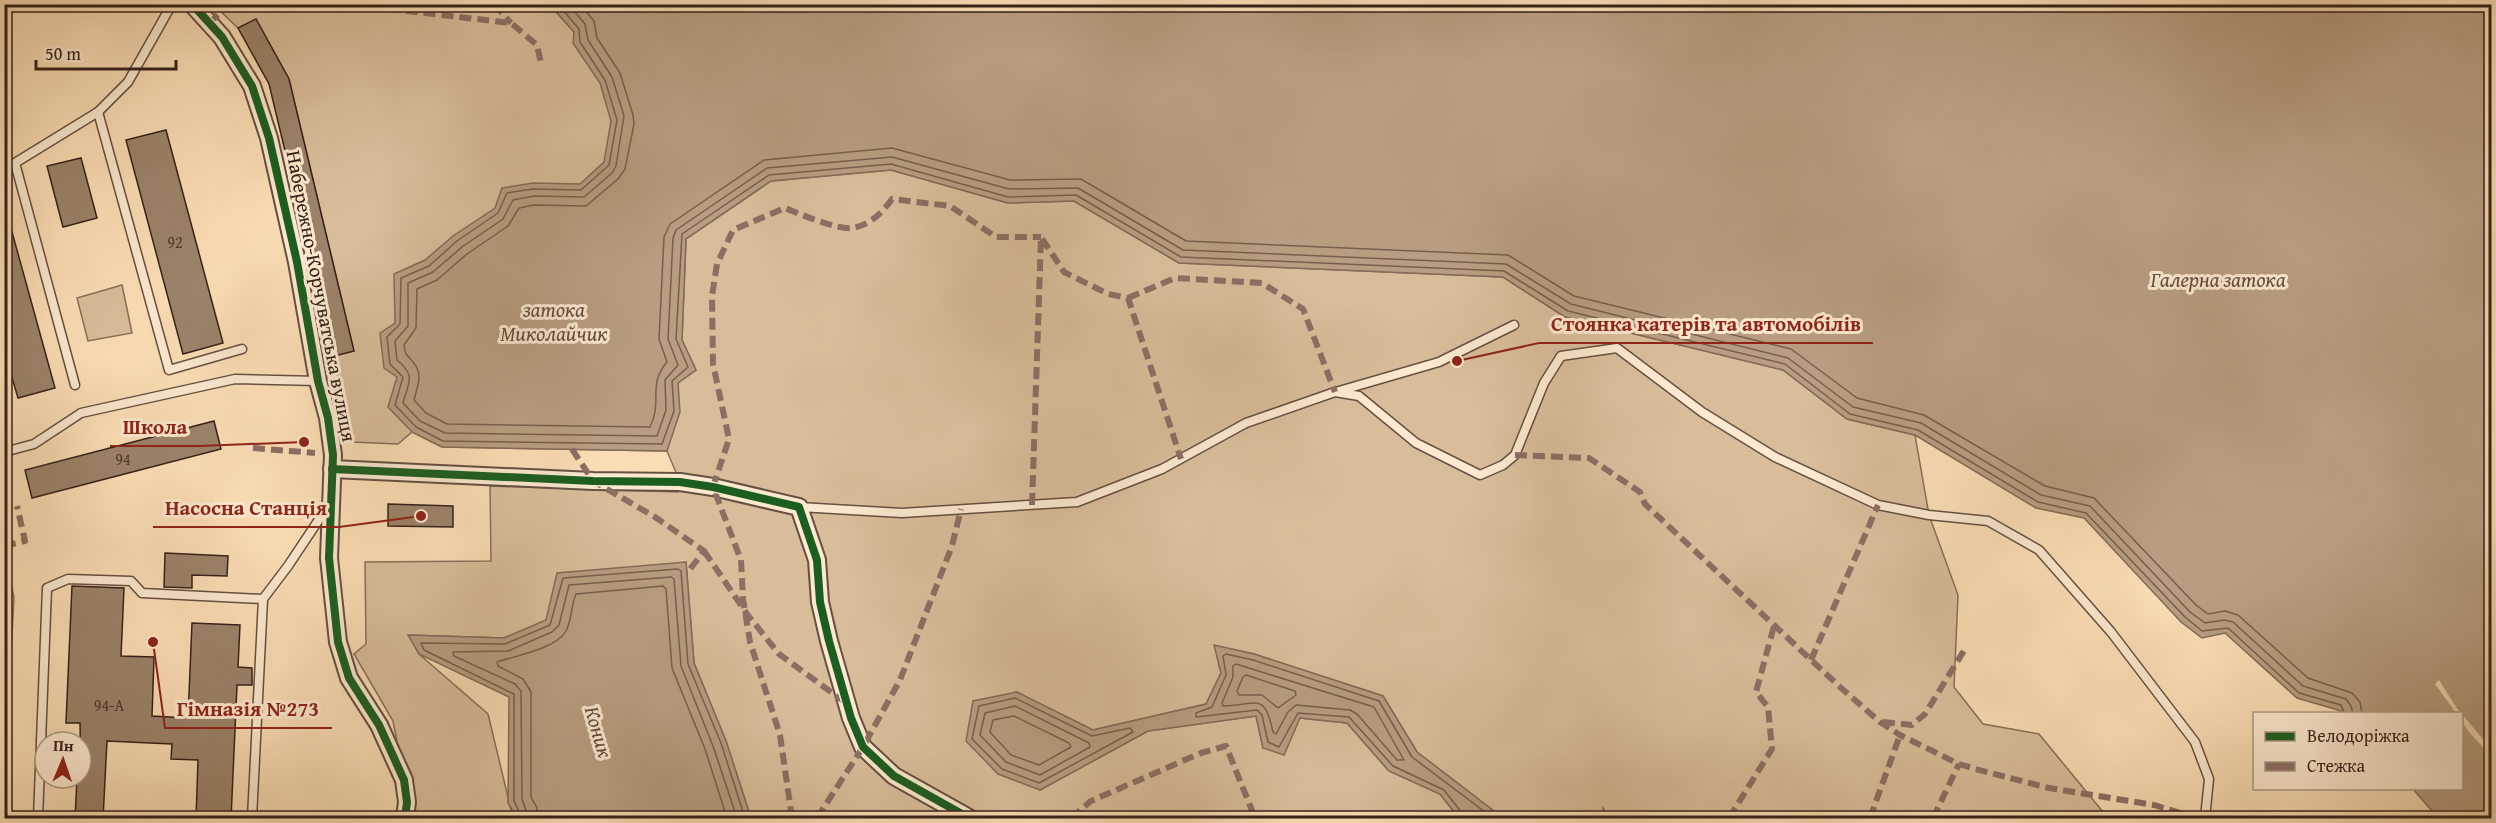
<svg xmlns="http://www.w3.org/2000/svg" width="2496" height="823" font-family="'Gentium Book Plus',serif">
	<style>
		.green { fill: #d9bd9a; stroke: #876f5a; stroke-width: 1.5 }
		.water { fill: #b89d80; stroke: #846b57; stroke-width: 1.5 }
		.pier { fill: #fbddb5 }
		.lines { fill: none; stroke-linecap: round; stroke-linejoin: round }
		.shore { stroke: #765f4c; stroke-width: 1.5 }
		.building { fill: #9c836a; stroke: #352119; stroke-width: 1.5 }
		.lane-casing { stroke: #665040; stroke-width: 11 }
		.street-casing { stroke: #665040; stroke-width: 20 }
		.lane { stroke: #fce9cf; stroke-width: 8 }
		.street { stroke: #fce9cf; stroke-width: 16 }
		.quiet { stroke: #8d6e63; stroke-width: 6; stroke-dasharray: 12 6; stroke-linecap: butt }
		.cycleway-casing { stroke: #fce9cf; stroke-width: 11 }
		.cycleway { stroke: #1b5e20; stroke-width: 8 }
		.labels { text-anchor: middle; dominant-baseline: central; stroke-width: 6; stroke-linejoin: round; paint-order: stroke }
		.number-label { font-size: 16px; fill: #4f3a2d }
		.street-label { font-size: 20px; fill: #352119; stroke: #fce9cf }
		.water-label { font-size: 21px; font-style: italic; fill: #634c3d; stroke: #fce9cf }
		.leader { fill: none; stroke: #8f2418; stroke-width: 2 }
		.callout-dot { fill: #8f2418; stroke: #fce9cf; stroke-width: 2 }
		.callout-label { font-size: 21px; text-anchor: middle; font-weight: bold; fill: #8f2418; stroke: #fce9cf; stroke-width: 6; stroke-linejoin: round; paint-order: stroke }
	</style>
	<rect width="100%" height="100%" fill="#fbddb5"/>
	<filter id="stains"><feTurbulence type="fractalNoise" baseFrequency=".00333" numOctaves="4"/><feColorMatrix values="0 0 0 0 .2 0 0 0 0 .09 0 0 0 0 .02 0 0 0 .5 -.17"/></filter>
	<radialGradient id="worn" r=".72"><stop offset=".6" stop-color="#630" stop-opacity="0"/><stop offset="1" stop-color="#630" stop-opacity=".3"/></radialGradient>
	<!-- green -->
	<g class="green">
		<polygon points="469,4 474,10 499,8 498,5 550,5 574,32 653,157 679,412 678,383 696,370 682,340 686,239 771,181 891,170 1008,203 1074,201 1179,263 1503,277 1565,317 1783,370 1847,419 1915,435 1929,515 1958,595 1954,687 1983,724 2039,734 2108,818 1610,818 1603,808 1604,818 1503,818 1417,752 1383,696 1254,654 1215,646 1221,673 1206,704 1093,730 1016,692 1040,790 1148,731 1256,716 1263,748 1300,718 1347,723 1389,771 1440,794 1459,818 751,818 726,741 694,663 686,562 504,638 409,635 419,654 488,714 513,818 412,818 393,721 354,654 366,644 365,562 491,561 490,486 678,492 680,482 667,451 442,447 412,432 398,444 350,442 334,356 354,351 289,79 256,19 238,28 214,5"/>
		<polygon points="122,285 132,333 88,341 77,298"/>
		<polygon points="5,573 10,580 14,597 5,772"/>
	</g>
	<!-- water -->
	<g class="water">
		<polygon points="550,5 2491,5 2491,818 2438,818 2413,789 2462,788 2462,714 2348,713 2297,698 2225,633 2202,638 2181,622 2084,518 2036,508 1915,435 1847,419 1783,370 1565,317 1503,277 1179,263 1074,201 1008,203 891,170 771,181 686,239 682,340 696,370 678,383 680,412 667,451 442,447 412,432 388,407 397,377 384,368 380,333 395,323 394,274 425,260 453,236 495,208 502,188 533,183 580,184 604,162 611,121 600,83 573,43 574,32"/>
		<polygon points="686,562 694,663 726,741 751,818 517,818 508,803 509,697 419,654 408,635 504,638 546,620 557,573"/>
		<polygon points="1214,645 1254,654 1383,696 1417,752 1503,818 1459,818 1440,794 1389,771 1347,723 1300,718 1284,755 1263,748 1256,716 1148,731 1040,790 998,774 966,741 973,701 1017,692 1093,730 1206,704 1221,673"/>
	</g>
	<!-- pier -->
	<g class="pier">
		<polygon points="2439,680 2458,710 2461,713 2456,713 2435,684"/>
		<polygon points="2462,714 2491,749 2491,756 2469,732 2462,722"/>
	</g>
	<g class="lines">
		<!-- shore -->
		<g class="shore">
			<polyline points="558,4 579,29 580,42 605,80 617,120 609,165 581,190 533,189 507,193 498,213 457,241 429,266 401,278 400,324 387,337 390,364 403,377 395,405 416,427 443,441 662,444 674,411 672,381 688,367 676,339 682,234 769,175 891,164 1008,197 1076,195 1181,257 1504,271 1568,311 1785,364 1850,414 1918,430 2038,502 2086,513 2185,617 2202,631 2228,628 2299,693 2341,705 2345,714"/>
			<path d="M568,4L585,24L588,40L612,77L624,116L616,166L612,173L584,197L534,196L513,200L503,219L462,247L433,272L408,283V326L395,341L397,360C416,376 409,381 403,403L420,421L445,433L657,436L666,410L665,380L678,365L668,339L673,238L676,230L767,168L892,157L1009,189L1078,188L1183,250L1506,264L1571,304L1788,358L1853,407L1921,423L2041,495L2090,506L2190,612L2205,623L2224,620L2233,622L2303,686L2346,699L2351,706L2353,714"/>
			<path d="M580,4L594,21L597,38L620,73L633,115L634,124L625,169L618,179L586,206L534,205L519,208L508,226L467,254L437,280L417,289L416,328L404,345C405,355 407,355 413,362C424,374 417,387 414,400L426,413L447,424L650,427C663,401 647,385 667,362L659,339L664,237L670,224L764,160L892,148L1010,180L1081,179L1186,241L1508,255L1574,296L1791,349L1857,398L1924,415L2045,486L2094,498L2196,605L2208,614L2225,611L2238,615L2308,678L2352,693L2360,702L2362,714"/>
			<path d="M1236,664L1374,707L1404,760H1397L1357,714L1350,710L1296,705L1288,712L1276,734L1273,732C1264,690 1257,706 1223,706L1222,703L1233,677V666Z"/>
			<polygon points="1246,675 1295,691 1296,695 1278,708 1262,695 1239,695 1237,691 1243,677"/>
			<polygon points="1015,698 1092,736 1130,728 1133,732 1039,783 1002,769 972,739 979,706"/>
			<polygon points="1015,706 1089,743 1090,747 1040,775 1006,762 980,735 985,713"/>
			<polygon points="1014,716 1069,743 1071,747 1039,765 1011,755 990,732 993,720"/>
			<polyline points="522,818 514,801 514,694 424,650 421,643 505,644 550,625 563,578 678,569 681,571 688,664 721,743 745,818"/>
			<polyline points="529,818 522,799 521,691 515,684 454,656 453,652 508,651 552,632 559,625 569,585 671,577 674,579 681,666 713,746 737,818"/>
			<path d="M538,818L537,808L531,797V692L523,679L498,666L497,662C514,656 556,649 566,631C572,620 571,605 576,594L663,586L666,589L672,668L705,749L727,818"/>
			<polyline points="1463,818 1462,813 1444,790 1393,766 1349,717 1298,713 1279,747 1268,742 1262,715 1257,710 1196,717 1196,713 1212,707 1226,675 1223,656 1226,654 1253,660 1379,701 1412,757 1493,818"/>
		</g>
	</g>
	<!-- building -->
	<g class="building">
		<polygon points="256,19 289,79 354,351 334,356 269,84 238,28"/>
		<polygon points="166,130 223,343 183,354 126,140"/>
		<polygon points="81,158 97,218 63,227 47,166"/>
		<polygon points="9,221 55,388 18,398 4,350 4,222"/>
		<polygon points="214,421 221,449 32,498 25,470"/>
		<polygon points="388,504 453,506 453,527 388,526"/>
		<polygon points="165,553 228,556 227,576 192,575 192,588 164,587"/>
		<polygon points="72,586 124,588 121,656 154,657 152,716 188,718 192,623 240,625 238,667 252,668 252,685 237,685 231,819 196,819 198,760 171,759 172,744 107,741 103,819 75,819 77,778 81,778 80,723 66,723"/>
	</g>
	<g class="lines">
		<!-- lane casing -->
		<g class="lane-casing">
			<g id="lane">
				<polyline points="98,112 169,370 242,349"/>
				<polyline points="75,385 15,163 98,112 128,82 172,4"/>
				<polyline points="1339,391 1439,362 1514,325"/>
				<polyline points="4,452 34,444 81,413 235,379 318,381"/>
				<polyline points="799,507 902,513 1077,502 1162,469 1246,423 1335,392 1359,396 1416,443 1480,475 1503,465 1515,455 1544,383 1561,356 1617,348 1702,412 1775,457 1878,505 1929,515 1988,521 2039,550 2111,632 2195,742 2209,779 2205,818"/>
				<polyline points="38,818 47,588 68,579 131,581 142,593 263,599"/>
				<polyline points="252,818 263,599 288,566 328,506"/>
			</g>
		</g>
		<!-- street casing -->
		<g class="street-casing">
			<g id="street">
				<polyline points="192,4 222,37 252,86 269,138 297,262 318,381 328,418 333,455 329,558 338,642 349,678 379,725 404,780 407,802 405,818"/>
				<polyline points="332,469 593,481 680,482 713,487 799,507 817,560 820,602 829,641 851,718 863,747 894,776 969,818"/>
			</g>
		</g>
		<!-- lane -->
		<use href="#lane" class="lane"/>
		<!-- street -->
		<use href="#street" class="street"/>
		<!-- quiet -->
		<g class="quiet">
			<polyline points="298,4 373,7 511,23 537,45 541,63"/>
			<polyline points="494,4 511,23"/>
			<polyline points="209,23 230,4"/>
			<polyline points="1128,298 1175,278 1262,283 1303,309 1335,392"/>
			<polyline points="253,448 315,453"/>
			<polyline points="572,449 593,481 655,517 704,551 687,573"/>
			<polyline points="1515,455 1589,458 1640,492 1645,504 1840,687 1880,722 1900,735 1959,764 1975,769 2049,788 2154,805 2197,818"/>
			<polyline points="1032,505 1041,237 1064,272 1108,294 1128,298 1181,459"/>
			<polyline points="4,546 25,541 17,506"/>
			<polyline points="704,551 747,614 779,654 846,703"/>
			<polyline points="1811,660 1878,505"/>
			<polyline points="1883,722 1912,725 1925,714 1965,649"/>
			<path d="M792,818L780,735L750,642L743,599L741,560L713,487L729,439L713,364L712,296L717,264L733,230L785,208C800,214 837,230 852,228C869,226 883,212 892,199L950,206L996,237H1041"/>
			<polyline points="817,818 863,747 900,680 952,546 961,509"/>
			<polyline points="1071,818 1091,801 1201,753 1226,746 1255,818"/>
			<polyline points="1729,818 1772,749 1768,707 1756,692 1774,626"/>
			<polyline points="1870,818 1900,735"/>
			<polyline points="1933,818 1959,764"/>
		</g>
		<!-- cycleway casing -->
		<g class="cycleway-casing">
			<g id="cycleway">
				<polyline points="192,4 222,37 252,86 269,138 297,262 318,381 328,418 333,455 329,558 338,642 349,678 379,725 404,780 407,802 405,818"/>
				<polyline points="332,469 593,481 680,482 713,487 799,507 817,560 820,602 829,641 851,718 863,747 894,776 969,818"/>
			</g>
		</g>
		<!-- cycleway -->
		<use href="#cycleway" class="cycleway"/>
	</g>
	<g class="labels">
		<!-- number labels -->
		<g class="number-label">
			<text x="175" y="242">92</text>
			<text x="123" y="459">94</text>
			<text x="109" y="705">94-А</text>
		</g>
		<!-- street labels -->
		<g class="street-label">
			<text transform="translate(322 296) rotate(79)">Набережно-Корчуватська вулиця</text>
		</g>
		<!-- water labels -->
		<g class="water-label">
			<text x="2218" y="279">Галерна затока</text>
			<text x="554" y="309">затока<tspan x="554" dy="24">Миколайчик</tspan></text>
			<text transform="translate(599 732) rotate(74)">Коник</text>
		</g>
	</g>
	<!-- callouts -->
	<path class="leader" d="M1457 361L1539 343H1873M304 442L199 446H110M421 516L339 527H153M153 642L165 728H332"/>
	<g class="callout-dot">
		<circle cx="1457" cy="361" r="6"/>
		<circle cx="304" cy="442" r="6"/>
		<circle cx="421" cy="516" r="6"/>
		<circle cx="153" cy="642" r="6"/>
	</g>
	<g class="callout-label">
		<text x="1706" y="331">Стоянка катерів та автомобілів</text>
		<text x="155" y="434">Школа</text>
		<text x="246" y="515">Насосна Станція</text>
		<text x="248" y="716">Гімназія №273</text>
	</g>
	<!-- margin -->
	<rect width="2496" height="823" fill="none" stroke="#fbddb5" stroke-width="24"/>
	<rect x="6" y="6" width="2484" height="811" fill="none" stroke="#352119" stroke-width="3"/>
	<rect x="12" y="12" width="2472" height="799" fill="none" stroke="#352119" stroke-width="1.5"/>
	<!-- legend -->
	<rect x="2253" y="712" width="210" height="78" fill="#fce9cf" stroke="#ac9986" stroke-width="1.5"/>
	<rect x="2265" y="732" width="30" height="9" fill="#1b5e20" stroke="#ac9986" stroke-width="1.5"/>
	<text x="2307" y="742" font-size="18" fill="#352119">Велодоріжка</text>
	<rect x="2265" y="762" width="30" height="9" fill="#8d6e63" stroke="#ac9986" stroke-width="1.5"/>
	<text x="2307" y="772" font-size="18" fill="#352119">Стежка</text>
	<!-- north arrow -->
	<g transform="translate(63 760) rotate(2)"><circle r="28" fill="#fce9cf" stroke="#ac9986" stroke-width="1.5"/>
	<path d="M0-4.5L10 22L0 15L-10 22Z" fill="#8f2418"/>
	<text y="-9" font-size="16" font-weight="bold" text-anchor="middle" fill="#352119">Пн</text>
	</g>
	<!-- scale -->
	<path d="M36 60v9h140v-9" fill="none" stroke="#352119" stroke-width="3"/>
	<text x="45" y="60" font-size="18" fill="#352119" stroke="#fce9cf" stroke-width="4.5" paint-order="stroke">50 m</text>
	<rect width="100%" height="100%" filter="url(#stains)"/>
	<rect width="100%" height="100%" fill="url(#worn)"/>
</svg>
